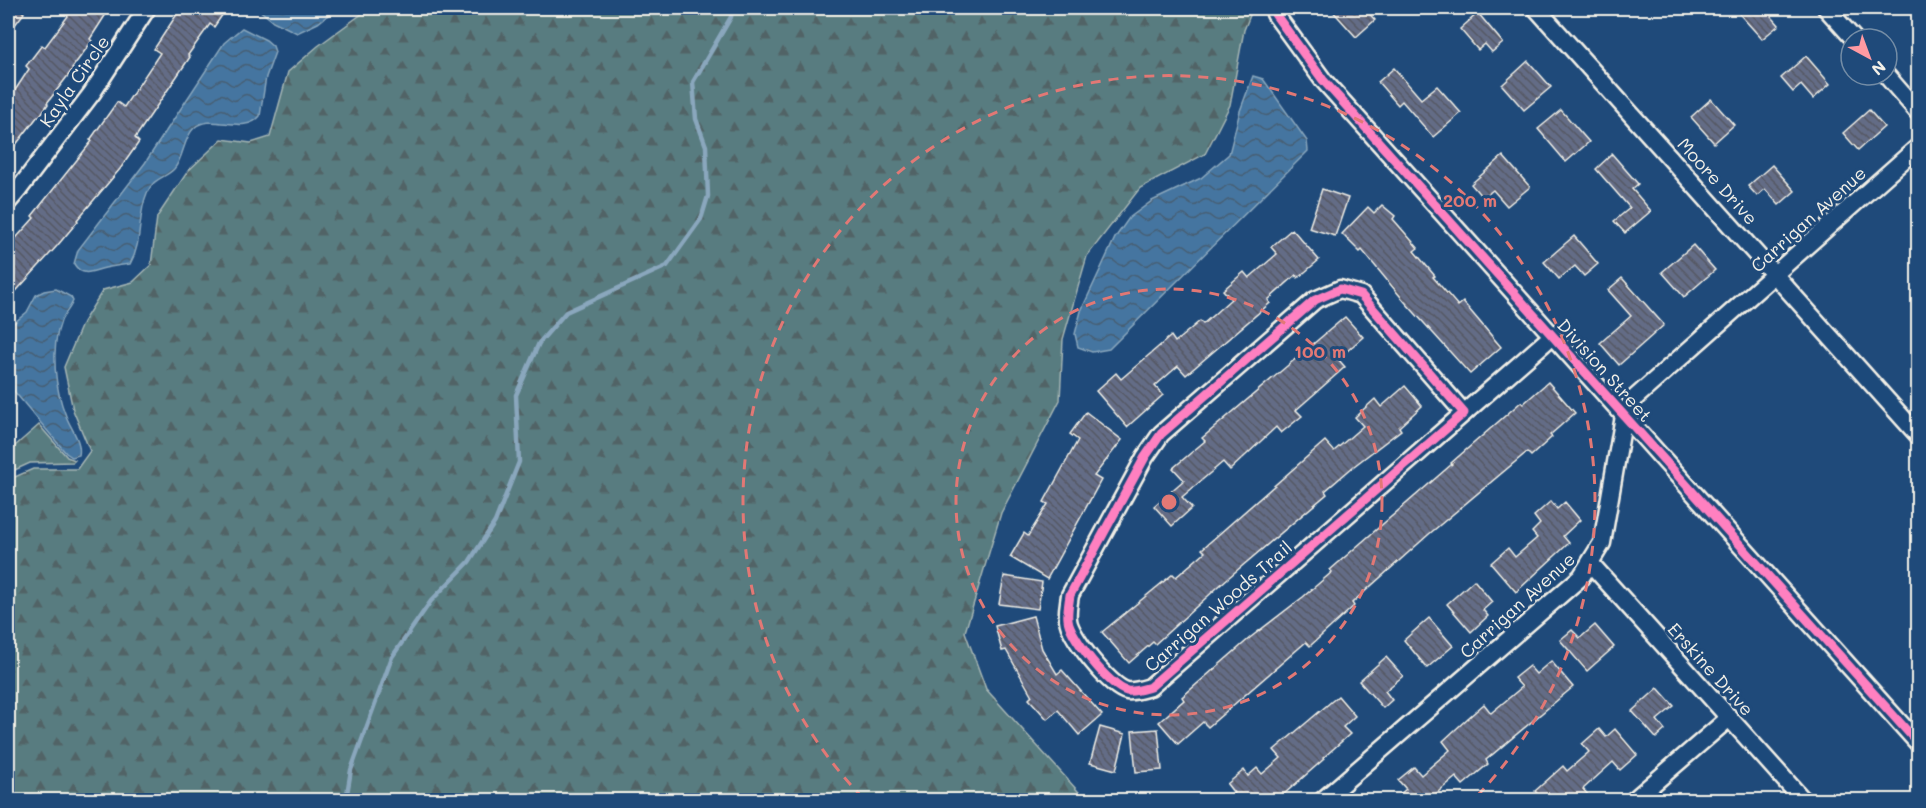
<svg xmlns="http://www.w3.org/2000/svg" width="1926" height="808" font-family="Mali,sans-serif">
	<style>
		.forest { fill: url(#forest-firs); stroke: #a6b6b4; stroke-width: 1.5 }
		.water { fill: url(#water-waves); stroke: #8aa7bd; stroke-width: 1.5 }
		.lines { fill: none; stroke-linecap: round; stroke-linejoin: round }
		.stream { stroke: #8aa7bd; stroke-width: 4.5 }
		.building { fill: url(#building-back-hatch); stroke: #f4f1e8; stroke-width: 1.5 }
		.minor-casing { stroke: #f4f1e8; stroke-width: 21 }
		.minor { stroke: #1f4a7a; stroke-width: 16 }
		.cycleway-casing { stroke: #1f4a7a; stroke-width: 13 }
		.cycleway { stroke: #ff80c0; stroke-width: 9 }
		.ring { fill: none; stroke: #e27875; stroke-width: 3; stroke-dasharray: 10 8 }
		.labels { text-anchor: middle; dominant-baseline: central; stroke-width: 6; stroke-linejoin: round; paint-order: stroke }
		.street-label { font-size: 18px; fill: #f4f1e8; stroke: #1f4a7a }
		.centre { fill: #e27875; stroke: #1f4a7a; stroke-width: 3 }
		.ring-label { font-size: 18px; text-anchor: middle; font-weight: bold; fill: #e27875; stroke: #1f4a7a; stroke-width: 6; stroke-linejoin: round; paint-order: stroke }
	</style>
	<defs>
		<pattern id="forest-firs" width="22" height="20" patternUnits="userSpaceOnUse" patternTransform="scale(1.5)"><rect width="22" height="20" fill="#587b80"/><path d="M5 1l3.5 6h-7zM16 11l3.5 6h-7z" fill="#516466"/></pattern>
		<pattern id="water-waves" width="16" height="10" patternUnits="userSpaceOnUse" patternTransform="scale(1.5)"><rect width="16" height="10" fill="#4475a0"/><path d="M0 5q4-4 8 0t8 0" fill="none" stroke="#465e73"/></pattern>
		<pattern id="building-back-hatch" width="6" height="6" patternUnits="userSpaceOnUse" patternTransform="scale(1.5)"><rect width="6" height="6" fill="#646c86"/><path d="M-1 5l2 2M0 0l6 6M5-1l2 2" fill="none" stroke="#555863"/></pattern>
	</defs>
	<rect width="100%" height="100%" fill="#1f4a7a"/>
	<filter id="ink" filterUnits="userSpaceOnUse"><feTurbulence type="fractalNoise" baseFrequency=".0167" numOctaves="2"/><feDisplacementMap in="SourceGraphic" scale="12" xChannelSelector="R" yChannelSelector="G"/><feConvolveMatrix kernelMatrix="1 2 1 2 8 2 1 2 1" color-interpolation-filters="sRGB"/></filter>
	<g filter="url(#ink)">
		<!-- forest -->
		<g class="forest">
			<polygon points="366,8 1253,8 1244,30 1230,105 1205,154 1140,188 1087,256 1063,339 1060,400 1001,513 965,632 986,689 1086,800 8,800 8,480 33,469 77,469 90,451 73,410 64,367 83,322 103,290 133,282 151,265 157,217 188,171 222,139 251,143 270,137 288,72 318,46 363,13"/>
			<polygon points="39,425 67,457 75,460 73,462 30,463 8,473 8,452"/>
		</g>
		<!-- water -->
		<g class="water">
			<polygon points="257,8 337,8 318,23 297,33 273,21"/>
			<path d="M242,28L266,40L273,46L275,52L266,77L260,116C244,136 211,112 194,128C183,139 184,157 174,169C164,179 154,177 147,193C137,216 143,242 130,264C121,265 113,266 105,268C92,271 83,278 74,264L78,250L145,163L224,43Z"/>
			<polygon points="1253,76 1263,79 1307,141 1308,151 1109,349 1092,352 1078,347 1075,334 1081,311 1115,238 1129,218 1152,201 1201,178 1229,154 1240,111"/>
			<path d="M56,289L71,297L73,301C70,309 64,314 61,321C50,350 55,389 66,416C71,429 82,442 79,455L72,457L66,453L8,384V328L27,312L36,295L44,291Z"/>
		</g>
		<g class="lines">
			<!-- stream -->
			<polyline class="stream" points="346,800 351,770 392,657 431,601 469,562 495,522 519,462 516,395 539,343 566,312 667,266 701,219 708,196 706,146 696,119 693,82 731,17 732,8"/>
		</g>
		<!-- building -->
		<g class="building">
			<polygon points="8,8 17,8 24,13 8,34"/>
			<polygon points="55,8 110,8 90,39 92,41 72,68 73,69 47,103 48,104 39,117 38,116 8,155 8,101 29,69 26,66 42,45 45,47 68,16"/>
			<polygon points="181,8 227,8 214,27 210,24 188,55 190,57 135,138 139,142 120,169 77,220 78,221 57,246 8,300 8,247 34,218 32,216 92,141 90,140 117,102 124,107 160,53 154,49"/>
			<polygon points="1330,8 1364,8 1375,20 1356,37"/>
			<polygon points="1734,8 1764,8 1779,25 1762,39"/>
			<polygon points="1478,13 1503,43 1492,52 1485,44 1478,50 1460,29"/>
			<polygon points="1806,56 1830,84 1813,99 1801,85 1793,92 1781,78"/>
			<polygon points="1528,61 1551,87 1524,110 1502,85"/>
			<polygon points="1394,68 1421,99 1437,86 1461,113 1433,137 1402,101 1398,105 1378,82"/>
			<polygon points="1711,99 1734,125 1714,143 1691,117"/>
			<polygon points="1561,110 1589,142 1566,162 1538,129"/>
			<polygon points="1869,110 1884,127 1858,150 1843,133"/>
			<polygon points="1612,154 1638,184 1632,189 1651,211 1625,233 1614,221 1630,208 1596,169"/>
			<polygon points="1503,156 1530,187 1507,206 1493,190 1483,198 1471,184"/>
			<polygon points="1772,165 1795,191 1779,205 1765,189 1757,196 1748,186"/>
			<polygon points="1322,189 1348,198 1335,236 1309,228"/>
			<polygon points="1382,205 1395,216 1393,219 1418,248 1414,251 1435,276 1433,277 1458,306 1463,302 1501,347 1470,374 1405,302 1362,250 1360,252 1342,234 1368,207 1374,213"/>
			<polygon points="1292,229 1319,260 1298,278 1296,275 1268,300 1270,303 1186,375 1178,366 1155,386 1163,395 1127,427 1096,391 1116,373 1121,379 1171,336 1175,342 1200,321 1203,324 1231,299 1223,290 1244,272 1249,278 1277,254 1271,247"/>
			<polygon points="1574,236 1598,264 1584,276 1575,266 1559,279 1544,262"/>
			<polygon points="1693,245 1715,270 1684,297 1662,272"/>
			<polygon points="1622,278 1664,325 1619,365 1600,343 1631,316 1608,290"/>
			<polygon points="1345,317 1363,337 1338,359 1345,367 1296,410 1302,416 1281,433 1276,427 1230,470 1223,462 1182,497 1192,508 1172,526 1154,506 1184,480 1173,468 1205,441 1202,438"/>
			<polygon points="1548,382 1575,413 1550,435 1552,437 1531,456 1527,452 1428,535 1352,603 1354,606 1310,646 1306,642 1208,727 1203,722 1178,744 1159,722 1184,700 1182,697 1251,637 1303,597 1332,572 1330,570 1354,549 1452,464 1451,463 1521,402 1523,404"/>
			<polygon points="1405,386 1422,406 1399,427 1401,430 1354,466 1325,491 1327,494 1228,578 1155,644 1153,642 1129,663 1102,632 1173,574 1176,577 1205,552 1202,549 1325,441 1334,451 1363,426 1355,417 1375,399 1381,407"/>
			<polygon points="1086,412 1122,440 1094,476 1101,480 1047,579 1010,557 1024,533 1028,536 1048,504 1044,502 1078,440 1070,434"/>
			<polygon points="1551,501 1557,509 1565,502 1580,520 1563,536 1569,543 1516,592 1491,563 1508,548 1515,557 1537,538 1532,532 1540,524 1534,516"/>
			<polygon points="1004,576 1042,582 1038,609 999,604"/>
			<polygon points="1474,580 1492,602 1483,610 1488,616 1471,632 1447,604"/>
			<polygon points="1033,616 1042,649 1057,674 1062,670 1102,715 1079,735 1058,710 1047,719 1029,699 1032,696 1006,650 1002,651 995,626"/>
			<polygon points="1429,618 1453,646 1427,668 1404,640"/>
			<polygon points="1595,625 1614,647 1587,671 1560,640 1572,630 1580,638"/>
			<polygon points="1386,657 1403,676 1385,691 1392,700 1383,708 1359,681"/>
			<polygon points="1551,661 1573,687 1486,760 1488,764 1463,785 1456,777 1427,801 1392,801 1406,789 1398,780 1414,767 1421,775 1450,750 1443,741 1468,718 1484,704 1491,713 1522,687 1514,678 1529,666 1536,674"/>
			<polygon points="1658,688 1674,706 1657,720 1665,730 1656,738 1632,711"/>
			<polygon points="1338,696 1355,716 1343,727 1350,734 1323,758 1324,759 1276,801 1224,801 1234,793 1227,784 1244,770 1248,776 1257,768 1262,774 1281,758 1274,750"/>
			<polygon points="1100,727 1125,734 1116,770 1090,763"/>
			<polygon points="1158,729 1162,770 1136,772 1132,731"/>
			<polygon points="1599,729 1606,737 1615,729 1637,755 1620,770 1613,762 1583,789 1593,801 1543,801 1535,791 1563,766 1567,771 1589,752 1582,744"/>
		</g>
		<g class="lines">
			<!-- minor casing -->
			<g class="minor-casing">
				<g id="minor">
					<polyline points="1536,8 1918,435"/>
					<polyline points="1826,8 1854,39"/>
					<polyline points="1275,14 1323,80 1918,743"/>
					<polyline points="1886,75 1918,112"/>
					<polyline points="8,202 19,189 92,93 147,8"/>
					<path d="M1340,289L1361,295L1464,413L1150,687C1143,689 1135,692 1127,691C1110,687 1069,636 1068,619C1067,611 1069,603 1070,595L1145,457L1161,434L1315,300Z"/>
					<polyline points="1464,413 1552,336"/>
					<polyline points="1591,564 1803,800"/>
					<polyline points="1323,800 1581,577 1602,543 1624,416 1636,397 1918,147"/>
					<polyline points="1634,800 1728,719"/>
				</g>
			</g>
			<!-- minor -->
			<use href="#minor" class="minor"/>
			<!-- cycleway casing -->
			<g class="cycleway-casing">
				<g id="cycleway">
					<polyline points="1275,14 1323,80 1918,743"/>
					<path d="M1340,289L1361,295L1464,413L1150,687C1143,689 1135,692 1127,691C1110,687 1069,636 1068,619C1067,611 1069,603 1070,595L1145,457L1161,434L1315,300Z"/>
				</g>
			</g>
			<!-- cycleway -->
			<use href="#cycleway" class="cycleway"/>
		</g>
	</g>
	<!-- distance rings -->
	<g class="ring">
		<circle cx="1169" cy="502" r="213"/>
		<path d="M863 798A426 426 0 1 1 1475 798"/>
	</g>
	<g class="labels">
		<!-- street labels -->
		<g class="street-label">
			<text transform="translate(74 81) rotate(-55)">Kayla Circle</text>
			<text transform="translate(1718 181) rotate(48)">Moore Drive</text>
			<text transform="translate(1808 219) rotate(-42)">Carrigan Avenue</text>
			<text transform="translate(1605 370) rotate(48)">Division Street</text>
			<text transform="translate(1517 605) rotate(-42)">Carrigan Avenue</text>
			<text transform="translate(1218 606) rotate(-41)">Carrigan Woods Trail</text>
			<text transform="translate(1711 669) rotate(48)">Erskine Drive</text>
		</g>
	</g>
	<circle cx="1169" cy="502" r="9" class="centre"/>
	<g class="ring-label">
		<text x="1470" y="207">200 m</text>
		<text x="1320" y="358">100 m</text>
	</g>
	<!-- margin -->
	<rect width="1926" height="808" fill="none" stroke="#1f4a7a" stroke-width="30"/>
	<rect x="15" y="15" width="1896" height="778" fill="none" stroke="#f4f1e8" stroke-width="2" filter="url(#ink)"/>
	<!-- north arrow -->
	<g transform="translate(1869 57) rotate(139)"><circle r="28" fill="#1f4a7a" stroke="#748da6" stroke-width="1.5"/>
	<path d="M0-4.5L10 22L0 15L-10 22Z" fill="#ff9aa2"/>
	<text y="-9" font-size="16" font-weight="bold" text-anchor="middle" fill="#f4f1e8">N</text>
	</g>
</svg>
